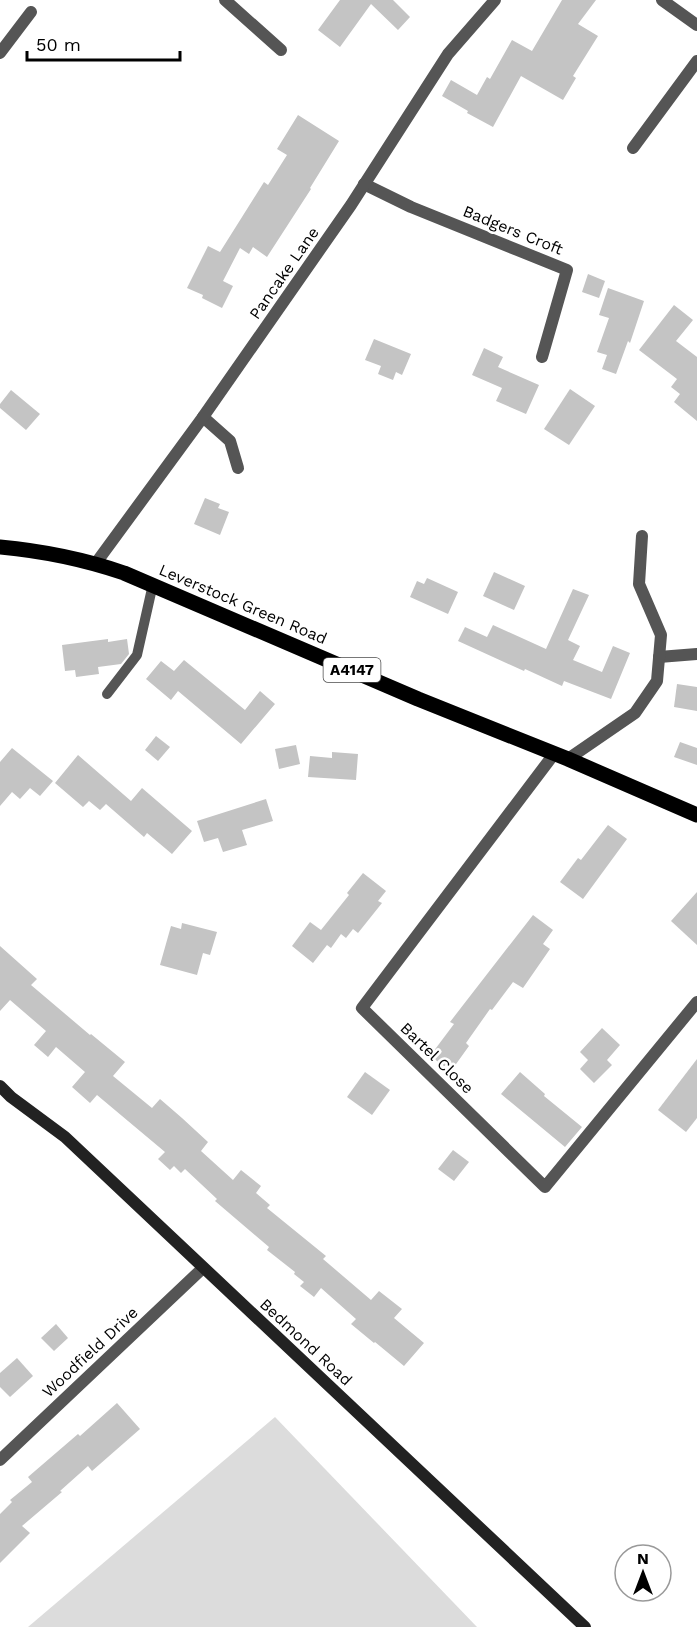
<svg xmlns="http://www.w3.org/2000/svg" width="697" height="1627" font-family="'Work Sans',sans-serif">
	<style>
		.grass { fill: #dcdcdc }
		.building { fill: #c4c4c4 }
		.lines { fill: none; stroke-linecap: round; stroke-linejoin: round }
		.lane { stroke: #555; stroke-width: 10 }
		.street { stroke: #555; stroke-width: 12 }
		.secondary { stroke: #222; stroke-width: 12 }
		.primary { stroke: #000; stroke-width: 15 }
		.labels { text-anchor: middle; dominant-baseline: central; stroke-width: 5; stroke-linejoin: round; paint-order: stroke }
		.shield { fill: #fff; stroke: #4c4c4c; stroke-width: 1.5 }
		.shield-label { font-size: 15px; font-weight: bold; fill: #000 }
		.street-label { font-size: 16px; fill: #000; stroke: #fff }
	</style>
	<rect width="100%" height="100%" fill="#fff"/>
	<!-- grass -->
	<polygon class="grass" points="275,1417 477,1627 28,1627"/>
	<!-- building -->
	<g class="building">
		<polygon points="340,0 393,0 410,17 398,30 371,4 340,47 318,30"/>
		<polygon points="562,0 596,0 578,24 598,36 573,76 576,78 563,100 521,76 493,127 467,113 468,111 442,96 451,80 477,95 487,77 490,79 512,40 532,51"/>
		<polygon points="298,115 339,141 310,188 311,189 267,257 253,247 249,254 240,248 223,281 233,286 222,308 202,298 203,295 187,288 208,246 220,252 264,182 268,185 287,155 277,149"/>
		<polygon points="588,274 605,281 599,298 582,292"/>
		<polygon points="608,288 644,301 630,343 628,341 616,374 602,369 607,355 597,352 609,318 599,315"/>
		<polygon points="674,305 693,320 676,341 697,357 697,421 674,402 680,394 671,387 677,379 639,350"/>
		<polygon points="374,339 411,354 402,375 396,372 393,380 378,374 381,366 365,360"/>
		<polygon points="484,348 503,357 498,367 539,385 526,414 496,401 502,388 472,375"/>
		<polygon points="570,389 595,406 569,445 544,429"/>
		<polygon points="11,390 40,414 26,430 0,408 0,404"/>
		<polygon points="205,498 220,504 218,508 229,512 220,535 194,524"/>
		<polygon points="494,572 525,586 514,610 483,596"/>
		<polygon points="427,578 458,592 448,614 410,597 417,581 424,584"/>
		<polygon points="573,589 589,595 568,640 580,646 573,660 602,672 613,646 630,653 611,699 564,681 562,686 525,669 524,671 458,641 465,627 487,637 493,625 546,649"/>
		<polygon points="108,639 108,642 127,639 129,654 121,664 98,667 99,674 76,677 75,670 65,671 62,645"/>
		<polygon points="184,660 245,710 260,691 275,704 241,744 178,691 171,700 146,679 161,661 174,671"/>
		<polygon points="677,684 697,687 697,711 674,707"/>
		<polygon points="156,736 170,747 158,761 145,750"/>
		<polygon points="680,742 697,748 697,765 674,757"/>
		<polygon points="296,745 300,764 279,769 275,749"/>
		<polygon points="12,748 53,781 40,796 30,788 20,799 12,792 0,806 0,762"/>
		<polygon points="332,752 358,754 356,780 308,777 310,756 332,758"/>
		<polygon points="78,755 131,801 142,788 192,831 172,854 147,833 144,837 106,804 100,810 89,801 83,807 55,783"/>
		<polygon points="266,799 273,821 242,830 247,845 223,852 218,838 204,842 197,821"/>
		<polygon points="608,825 627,839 583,899 560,882 578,858 581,860"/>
		<polygon points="363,873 386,891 378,901 382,903 358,933 353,929 346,938 341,934 331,948 327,945 313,963 292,946 310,922 321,930 349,895 347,893"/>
		<polygon points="697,892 697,945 671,921"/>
		<polygon points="533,915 553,930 543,944 550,949 523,988 513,982 492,1010 490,1009 466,1043 469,1046 451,1071 430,1056 454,1024 450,1022 467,1000"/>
		<polygon points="182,923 217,932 210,955 203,953 197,975 160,965 171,926 181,929"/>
		<polygon points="0,946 37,979 31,985 90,1035 91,1034 125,1062 113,1076 152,1108 160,1099 182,1118 208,1142 201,1151 233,1180 241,1170 261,1186 256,1193 270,1205 267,1208 326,1256 323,1259 371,1300 379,1291 402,1309 394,1318 424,1343 404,1366 375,1342 374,1343 351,1324 356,1319 321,1288 314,1297 300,1286 304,1282 294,1274 295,1272 267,1250 269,1247 215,1201 217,1199 185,1169 181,1173 174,1166 170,1170 158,1159 165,1152 128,1121 97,1095 90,1103 72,1087 85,1072 56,1047 48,1057 34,1045 46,1031 10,1000 0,1011"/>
		<polygon points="602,1028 620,1045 607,1060 612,1065 594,1083 580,1069 588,1060 580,1052"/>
		<polygon points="697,1059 697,1118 686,1132 658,1110"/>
		<polygon points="365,1072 390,1090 372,1115 347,1097"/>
		<polygon points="520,1072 545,1094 544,1096 582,1127 565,1147 501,1094"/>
		<polygon points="453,1150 469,1162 454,1181 438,1169"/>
		<polygon points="56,1324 68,1338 54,1351 41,1338"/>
		<polygon points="17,1358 33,1376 10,1397 0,1387 0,1373"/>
		<polygon points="117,1403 140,1429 92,1471 88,1466 60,1491 62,1492 22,1526 30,1533 0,1563 0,1514 12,1502 10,1500 32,1482 28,1477 78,1434 80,1436"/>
	</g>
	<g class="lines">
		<!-- lane -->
		<polyline class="lane" points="107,694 137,655 153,584"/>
		<!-- street -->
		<g class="street">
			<polyline points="225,0 281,50"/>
			<polyline points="662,0 697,25"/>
			<polyline points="0,53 31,12"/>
			<polyline points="633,148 697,61"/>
			<polyline points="364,184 411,207 567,270 542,357"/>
			<polyline points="203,417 230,441 238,468"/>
			<polyline points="96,563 203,417 351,205 448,54 495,0"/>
			<polyline points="659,657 697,654"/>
			<polyline points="554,754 362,1008 545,1187 697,1002"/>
			<polyline points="568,759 635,713 657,681 661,635 639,584 642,536"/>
			<polyline points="0,1460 203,1268"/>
		</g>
		<!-- secondary -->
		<polyline class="secondary" points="0,1086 11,1097 65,1137 585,1627"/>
		<!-- primary -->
		<path class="primary" d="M0,547C43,551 83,559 124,573L418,699L568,759L697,815"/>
	</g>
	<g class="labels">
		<!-- shield labels -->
		<rect class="shield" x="323.5" y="658" width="57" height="24" rx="4.5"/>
		<g class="shield-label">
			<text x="352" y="670">A4147</text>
		</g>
		<!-- street labels -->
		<g class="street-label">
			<text transform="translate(513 230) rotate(22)">Badgers Croft</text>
			<text transform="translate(284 273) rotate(-55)">Pancake Lane</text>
			<text transform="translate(243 604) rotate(23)">Leverstock Green Road</text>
			<text transform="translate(437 1058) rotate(44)">Bartel Close</text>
			<text transform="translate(306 1342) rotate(43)">Bedmond Road</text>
			<text transform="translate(90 1352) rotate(-43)">Woodfield Drive</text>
		</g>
	</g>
	<!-- north arrow -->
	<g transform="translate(643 1573)"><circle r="28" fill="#ffffff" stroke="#999999" stroke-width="1.5"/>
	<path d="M0-4.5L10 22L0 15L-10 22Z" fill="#000000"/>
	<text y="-9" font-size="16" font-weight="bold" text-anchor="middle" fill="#000000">N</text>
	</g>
	<!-- scale -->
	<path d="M27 51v9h153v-9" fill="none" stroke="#000000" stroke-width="3"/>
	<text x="36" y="51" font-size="18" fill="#000000" stroke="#ffffff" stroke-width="4.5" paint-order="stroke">50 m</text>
</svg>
